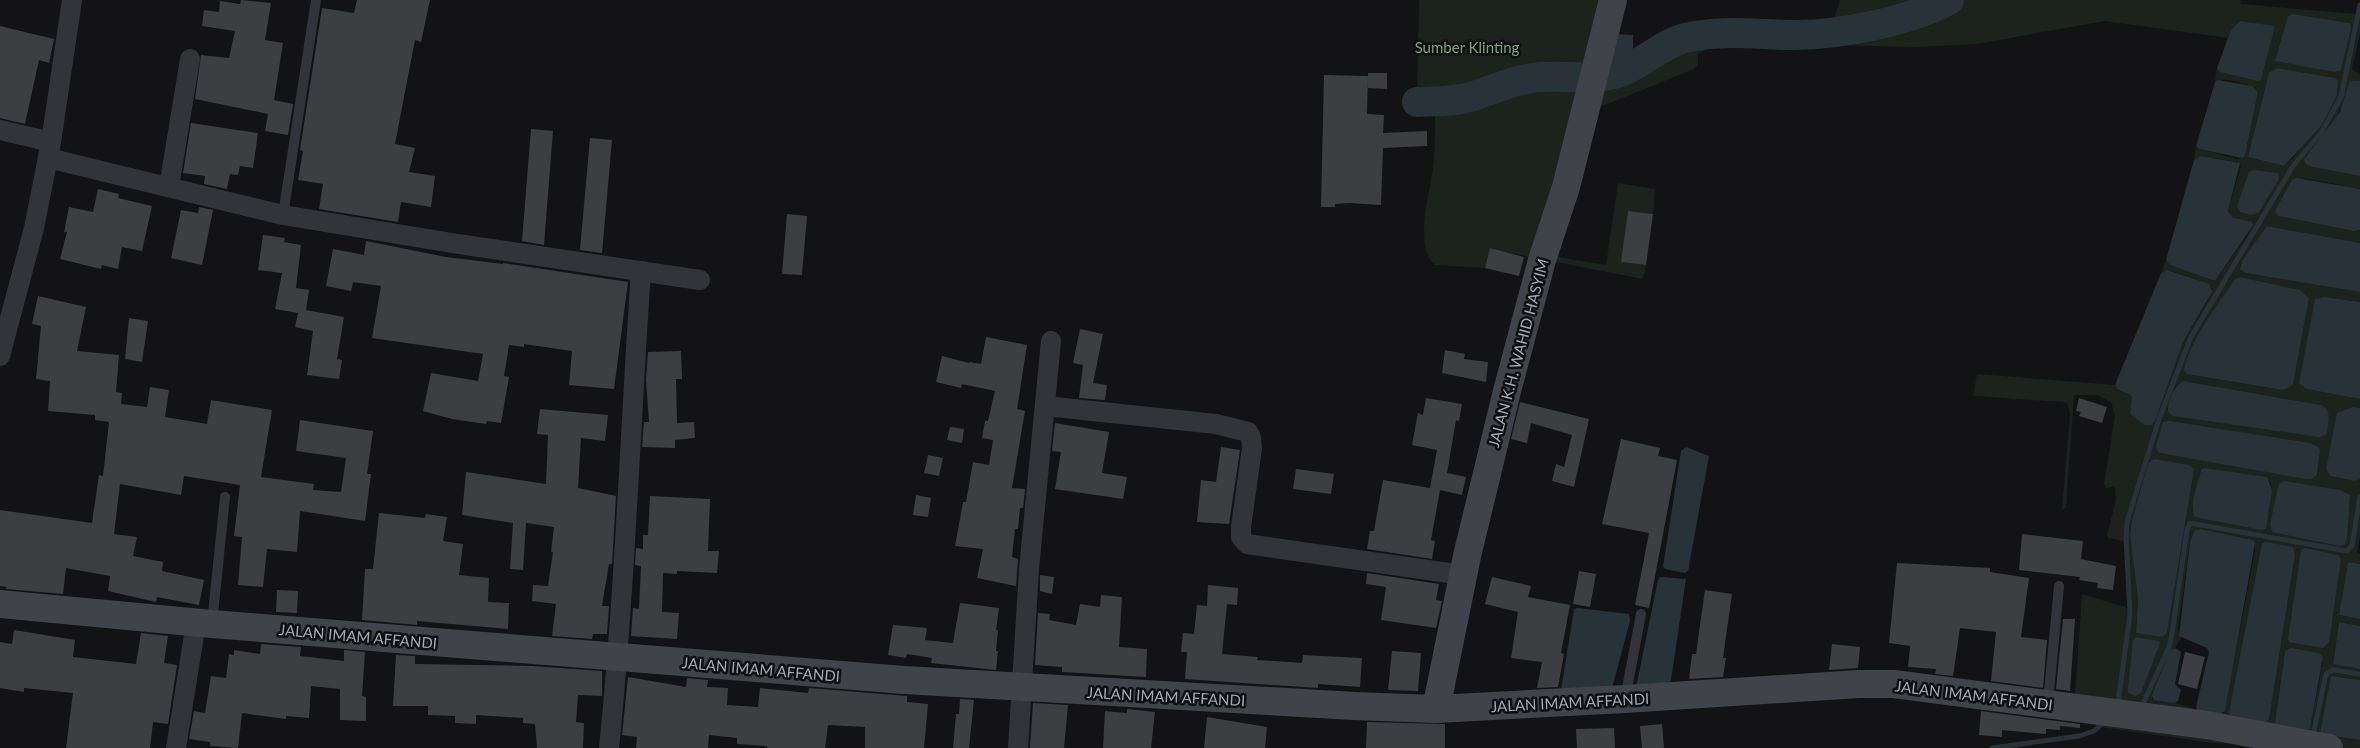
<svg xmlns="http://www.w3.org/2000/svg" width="2360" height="748" font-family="Lato,sans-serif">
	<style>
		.green { fill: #1b231c; fill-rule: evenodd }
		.water { fill: #283239 }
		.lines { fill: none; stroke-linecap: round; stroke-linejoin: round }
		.stream { stroke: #283239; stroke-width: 5 }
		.river { stroke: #283239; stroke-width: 30 }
		.building { fill: #3c3e42 }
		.lane { stroke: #33343a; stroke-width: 10 }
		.street { stroke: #33343a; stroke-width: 20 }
		.secondary { stroke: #41434a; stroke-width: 28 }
		.labels { text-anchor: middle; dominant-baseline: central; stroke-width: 5; stroke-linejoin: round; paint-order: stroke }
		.park-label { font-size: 15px; fill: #78a37a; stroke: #0e0e10 }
		.street-label { font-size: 15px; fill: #a3a9b6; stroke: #0e0e10 }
	</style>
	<rect width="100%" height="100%" fill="#131315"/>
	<!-- green -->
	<g class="green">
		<path d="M1419,0H1613L1599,77C1609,75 1619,73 1629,68C1649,58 1689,25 1712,37L1713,46L1698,54V64L1694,69L1583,114L1545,255L1606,265L1618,183L1655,189L1653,214L1628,211L1622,262L1646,265L1643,279L1490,249L1485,268L1435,265C1412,245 1432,187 1434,160C1435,141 1435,121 1435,102H1417Z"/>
		<path d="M1840,0H2241L2240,4L2358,14L2360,5V33L2352,69L2360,75V81L2349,83C2343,112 2327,135 2306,156L2312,167L2360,176V189L2304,178L2278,216L2353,231L2360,230V243L2267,226L2240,266L2245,273L2360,292V302L2325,297L2306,389L2360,399V408L2353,407L2327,472L2330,476C2339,478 2351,482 2360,479V536L2357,552L2360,554V564L2348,562L2339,615L2360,619V626L2339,622L2333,664L2360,669V680L2331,676L2321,734L2360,740V748H2280L2242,744L2213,743L2100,727L2117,707H2074L2082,594L2125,607L2130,613L2126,539L2123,541L2108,538L2107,535L2116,500L2115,486L2106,488L2104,484L2115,416L2111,402L2097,395H2074L2066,508L2062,509L2070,414L2068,404L2064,402L1973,396L1977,374L2115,385C2117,392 2128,392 2132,397L2131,414L2145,425L2155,421L2183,342L2207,302L2212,288L2210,284L2172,271H2164L2161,273L2166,260L2170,265L2215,281L2249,233V221L2232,217L2228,211L2241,166L2237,162L2201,156L2194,160L2196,146L2199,149L2238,159L2245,156L2258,92C2253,84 2224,77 2215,81L2217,68L2220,72L2231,30L2228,38L2105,21L1977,44L1914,47L1826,45ZM2293,14L2350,23L2351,29L2341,70L2288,16ZM2278,68L2335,78L2338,80L2337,95L2293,158L2284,166L2248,157L2269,72ZM2240,277L2300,290L2309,298L2293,385L2283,390L2187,374L2184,371L2235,279ZM2183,381L2321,405L2167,410L2176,386ZM2320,450L2317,475L2312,479L2159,453ZM2151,460L2175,585L2167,633H2136L2138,599L2130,535L2132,520L2148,463ZM2201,470L2270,481L2272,490L2261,530L2195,516C2191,501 2197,485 2201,470ZM2201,529L2253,540L2255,551L2224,713L2197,710L2176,703L2152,699L2170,650L2175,648L2181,638L2178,629L2190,542L2195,530ZM2262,543L2294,550L2295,555L2269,720L2264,722L2231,715L2229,712ZM2285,651L2323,662L2310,727L2307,730L2275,723Z"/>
	</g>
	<!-- water -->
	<g class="water">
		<polygon points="2293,14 2350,23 2351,29 2341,70 2335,72 2275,61 2288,16"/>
		<polygon points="2240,21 2275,26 2261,80 2258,81 2220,72 2217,68 2231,30"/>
		<polygon points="1613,34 1633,35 1633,54 1617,69 1603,70"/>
		<polygon points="2278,68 2335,78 2338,80 2337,95 2322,125 2284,166 2248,157 2269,72"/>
		<polygon points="2218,80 2252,86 2258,92 2245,156 2242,158 2199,149 2196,146 2215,82"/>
		<polygon points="2352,81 2360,81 2360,176 2312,167 2305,163 2304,159 2340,112 2349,83"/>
		<polygon points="2201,156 2240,163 2228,211 2232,217 2252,222 2253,225 2215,281 2170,265 2166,260 2194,160"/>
		<polygon points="2254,170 2278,173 2279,179 2259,212 2252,215 2240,212 2237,206 2249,172"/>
		<polygon points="2297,178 2360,189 2360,230 2353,231 2278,216 2275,211 2292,180"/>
		<polygon points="2267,226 2360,243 2360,292 2245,273 2240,269 2242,261"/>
		<path d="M2167,270L2210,284L2212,292L2183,342L2155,421L2151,425H2145L2130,414L2132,397C2128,392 2117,392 2115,385L2161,273Z"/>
		<path d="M2240,277L2300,290L2309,298L2293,385L2283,390L2187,374L2184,371C2188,342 2219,304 2235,279Z"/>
		<polygon points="2325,297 2360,302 2360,399 2306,389 2299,383 2315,299"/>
		<path d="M2183,381L2321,405C2333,411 2328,424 2326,435L2319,437L2173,416L2168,412C2167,402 2174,386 2183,381Z"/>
		<polygon points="2353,407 2360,408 2360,479 2355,481 2330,476 2326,469 2337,413"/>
		<polygon points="2170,421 2310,443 2318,447 2320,450 2317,475 2312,479 2306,479 2159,453 2156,447 2163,422"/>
		<polygon points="1686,447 1709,456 1688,571 1685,573 1665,569 1663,567 1681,451"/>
		<polygon points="2154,459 2189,465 2194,469 2167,633 2162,637 2136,633 2138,599 2130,535 2132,520 2148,463"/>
		<path d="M2204,468L2267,477L2272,490L2266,529L2261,530L2195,517C2189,503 2198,483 2201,470Z"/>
		<polygon points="2285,481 2340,490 2350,495 2347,538 2345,544 2340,546 2272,532 2270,524 2279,483"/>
		<polygon points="2201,529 2253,540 2255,543 2225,711 2219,714 2197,710 2196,707 2209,652 2207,648 2179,636 2190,542 2195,530"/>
		<polygon points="2266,542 2293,547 2295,555 2269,720 2264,722 2230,715 2229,712 2262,543"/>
		<polygon points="2304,548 2338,555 2341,559 2329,642 2323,648 2289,642 2288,639 2301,550"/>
		<polygon points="2348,562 2360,564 2360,619 2339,615"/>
		<polygon points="1660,577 1686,579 1671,680 1669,683 1636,687 1658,580"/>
		<polygon points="1578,608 1629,614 1630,621 1612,688 1561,690 1574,609"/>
		<polygon points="2339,622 2360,626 2360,669 2333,664"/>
		<polygon points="2136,637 2159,641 2160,643 2141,693 2135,696 2128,693 2128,689 2133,640"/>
		<polygon points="2175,648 2181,652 2175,684 2181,690 2178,701 2174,703 2154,700 2152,695 2170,650"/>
		<polygon points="2291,648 2319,653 2323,657 2310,728 2307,730 2277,726 2275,723 2285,651"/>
		<polygon points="2331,676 2360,680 2360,740 2320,734"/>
	</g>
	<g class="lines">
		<!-- stream -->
		<g class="stream">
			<polyline points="2118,704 2130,614 2126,538 2127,522 2159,419 2191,337 2293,166 2321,133 2341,97 2360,5"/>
			<polyline points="2143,704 2169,647 2172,634 2187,530 2190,523 2347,551 2352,546 2360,497"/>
			<polyline points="2311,735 2314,731 2326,674 2333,670 2360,674"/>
			<polyline points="1992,748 2079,736 2094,731 2105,721"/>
		</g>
		<!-- river -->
		<path class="river" d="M1417,102C1435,101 1453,102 1470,97C1491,91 1510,81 1532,78C1559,74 1587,81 1614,74C1640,67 1659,45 1685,38C1721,29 1759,35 1795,35C1840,35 1910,21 1949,0"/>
	</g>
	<!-- building -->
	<g class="building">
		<polygon points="241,0 271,3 265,40 283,43 274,100 293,104 288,135 265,131 268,114 195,99 201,55 229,58 235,31 202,26 204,10 219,12 220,1 240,4"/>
		<polygon points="357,0 430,0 421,42 415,40 395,144 415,148 409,172 435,176 431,207 401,202 398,222 319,209 323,184 298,180 303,151 300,150 322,8 354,13"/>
		<polygon points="0,26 54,39 49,63 39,60 25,124 0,118"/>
		<polygon points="1368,73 1387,73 1387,89 1368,88"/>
		<polygon points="1324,75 1368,76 1367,114 1384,115 1383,133 1427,131 1427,146 1383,148 1381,205 1350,203 1335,204 1335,207 1321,207"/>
		<polygon points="191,123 258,133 253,168 240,166 238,175 230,174 227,189 204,184 205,176 183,173"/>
		<polygon points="531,129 553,131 544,245 522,241"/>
		<polygon points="590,138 612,140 602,253 580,250"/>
		<polygon points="98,189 119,194 118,198 152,206 142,251 122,247 118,269 102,265 101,269 60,259 67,232 64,232 69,207 93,212"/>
		<polygon points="199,207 213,210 202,265 171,258 181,210 198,213"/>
		<polygon points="1628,211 1653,214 1646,265 1621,262"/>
		<polygon points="787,214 807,216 802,275 782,274"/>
		<polygon points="263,235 285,238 284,242 301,245 296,288 309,290 306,310 344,317 337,359 342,360 339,379 307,375 313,331 295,327 298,313 275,309 282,273 258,270"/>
		<polygon points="366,241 446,257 503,264 503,263 628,282 614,389 569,385 572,351 524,344 524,347 509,345 504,376 509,377 501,423 487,421 486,424 452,419 423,411 431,373 478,381 483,354 372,338 381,286 353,282 351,291 326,286 333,249 364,255"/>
		<polygon points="1490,248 1524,257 1519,276 1485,268"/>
		<polygon points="38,296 86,307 77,351 119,355 116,392 122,393 121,404 147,407 150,387 169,390 165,417 207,424 211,400 272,410 261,477 314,484 313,490 341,492 346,458 296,451 300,420 373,431 367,474 371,474 365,521 300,511 297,552 267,549 263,587 238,585 242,537 234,536 240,485 184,476 181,495 120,484 114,534 137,537 133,556 163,562 162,571 204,580 199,605 157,597 156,602 108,591 110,576 66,568 63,594 6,589 6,587 0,586 0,510 92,523 99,475 103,476 109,422 95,420 95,415 48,411 50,381 36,379 41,326 32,324"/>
		<polygon points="129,318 148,321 142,362 125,359"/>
		<polygon points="1080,329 1103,334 1093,383 1107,385 1105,400 1079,398 1083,365 1073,363"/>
		<polygon points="986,337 1027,345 1017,409 1025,411 1012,488 1025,489 1023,508 1020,508 1018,529 1015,529 1012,557 1018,559 1016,586 977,578 983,549 955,546 963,502 966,502 973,462 989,465 993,440 982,438 985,421 988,421 995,391 962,384 961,388 936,382 942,356 969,363 970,362 981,364"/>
		<polygon points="1445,350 1465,354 1464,359 1488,362 1486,382 1442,373"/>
		<polygon points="681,351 682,379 676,379 677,423 694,422 695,438 675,440 675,448 642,447 644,422 649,422 646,380 648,352"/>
		<polygon points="1426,398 1462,404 1459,421 1456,420 1447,473 1466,477 1462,495 1440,490 1431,540 1435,541 1432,559 1367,549 1370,531 1374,531 1383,480 1430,488 1437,450 1412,445 1418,413 1423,415"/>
		<polygon points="2079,398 2107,407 2102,423 2079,416 2081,412 2076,411"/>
		<polygon points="1520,402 1589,419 1574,487 1552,481 1556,464 1564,467 1572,435 1531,423 1527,443 1511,439"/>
		<polygon points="540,409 608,415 605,441 581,438 578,488 616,496 612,564 609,564 602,606 609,606 607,634 593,634 592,639 552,636 556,604 532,601 533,585 548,586 553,552 551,552 554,527 526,523 523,570 510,569 513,523 462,515 466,472 546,484 548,435 537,434"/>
		<polygon points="1055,423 1109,432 1102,473 1127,477 1123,499 1055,489 1061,452 1052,451"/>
		<polygon points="950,427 964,429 962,443 947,440"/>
		<polygon points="1621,439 1660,448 1658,456 1677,460 1649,608 1635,605 1649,533 1602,524"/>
		<polygon points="1221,447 1240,450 1229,524 1197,522 1201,480 1216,482"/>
		<polygon points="928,455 943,458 939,476 924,473"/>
		<polygon points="1296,469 1334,474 1331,494 1293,489"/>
		<polygon points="916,495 931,498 928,517 913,515"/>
		<polygon points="650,496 710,499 708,551 719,551 717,573 677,571 677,574 663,573 662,612 679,613 677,639 631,636 633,608 639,609 641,566 635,565 636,548 643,549 643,535 648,535"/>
		<polygon points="379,513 425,518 426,514 447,517 443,541 463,544 459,575 489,578 488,602 509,603 508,629 417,621 417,625 362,620 365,569 373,569"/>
		<polygon points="2022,534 2083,541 2081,559 2116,566 2113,590 2097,588 2098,583 2079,580 2080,577 2019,570"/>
		<polygon points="1897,563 1990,568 1990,572 2029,578 2021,637 2047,640 2043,688 1991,681 1996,632 1960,628 1953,676 1935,674 1936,669 1908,667 1910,646 1889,643"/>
		<polygon points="1579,571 1596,574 1590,607 1573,604"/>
		<polygon points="1367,573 1439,584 1436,600 1442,601 1436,628 1381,620 1386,587 1366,584"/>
		<polygon points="1040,575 1054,577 1052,594 1040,591"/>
		<polygon points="1492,577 1531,586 1528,597 1570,605 1561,653 1564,654 1558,687 1537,688 1542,662 1511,658 1518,612 1485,604"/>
		<polygon points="1208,585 1238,588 1237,605 1227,604 1222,654 1258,657 1257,660 1302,663 1303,655 1362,658 1360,687 1318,684 1318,688 1185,679 1187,652 1181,652 1183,633 1194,634 1197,605 1207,606"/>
		<polygon points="277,590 298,591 297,613 276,612"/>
		<polygon points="1705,590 1732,594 1723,658 1726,658 1723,677 1689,679 1692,654 1696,654"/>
		<polygon points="1101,595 1122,597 1119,647 1147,649 1146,677 1062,672 1062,667 1035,665 1038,613 1050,614 1049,620 1076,625 1080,604 1100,607"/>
		<polygon points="960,603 999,608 996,630 998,630 996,651 998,651 996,670 931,663 932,658 907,654 906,658 888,655 893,625 927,628 925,640 953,643"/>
		<polygon points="2063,619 2075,619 2070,691 2056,689"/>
		<polygon points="14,630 75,640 73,657 136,664 141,633 168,636 164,663 177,665 168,724 153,722 150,748 66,748 73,693 24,688 24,692 0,688 0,642 12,644"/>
		<polygon points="261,644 301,647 300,656 344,661 344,650 365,652 362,696 366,697 366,721 340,720 340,689 311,686 309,718 286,716 286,719 242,713 238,748 210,746 210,742 189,739 194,711 205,713 211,676 226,678 229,654 234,655 234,650 260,654"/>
		<polygon points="1832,644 1860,647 1858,668 1829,670"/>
		<polygon points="1392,651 1421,653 1418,691 1388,690"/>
		<polygon points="2185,652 2205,657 2197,689 2178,684"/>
		<polygon points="396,655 415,656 415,664 532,666 602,671 602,696 578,695 576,722 584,723 583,748 537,748 535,724 523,723 523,718 476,715 476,724 455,723 455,716 428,715 428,706 393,706"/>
		<polygon points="628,677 686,687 687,678 708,680 707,687 728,688 727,705 758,707 760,688 808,693 809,688 907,696 907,702 928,704 924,748 865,748 865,727 828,725 825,748 767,748 767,746 737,744 737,738 709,735 708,748 636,748 637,737 622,735"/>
		<polygon points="960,699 974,700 969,748 953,748 956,714 959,714"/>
		<polygon points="1033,703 1068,705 1064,748 1030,748"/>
		<polygon points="1127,709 1155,712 1151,748 1103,748 1105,711 1127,713"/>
		<polygon points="1981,711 2080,724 2080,728 2060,726 2060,730 2046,729 2046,734 2002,730 2002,737 1979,735"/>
		<polygon points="1207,717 1267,727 1265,748 1204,748"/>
		<polygon points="1367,722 1445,724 1445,748 1366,748"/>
		<polygon points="1662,724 1664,748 1642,748 1640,726"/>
		<polygon points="1614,728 1615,748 1577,748 1576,729"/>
	</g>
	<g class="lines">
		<!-- lane -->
		<g class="lane">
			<polyline points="283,215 316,0"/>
			<polyline points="212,623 225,497"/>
			<polyline points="1625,699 1641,614"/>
			<polyline points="2048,703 2059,586"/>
		</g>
		<!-- street -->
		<g class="street">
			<polyline points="0,130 51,142"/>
			<polyline points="48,158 283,215 452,243 700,280"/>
			<polyline points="169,187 190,59"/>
			<polyline points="0,356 34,228 51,142 72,0"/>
			<polyline points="1045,406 1216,424 1248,432 1251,438 1252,448 1241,527 1241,537 1247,544 1463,575"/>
			<polyline points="176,748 196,623"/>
			<path d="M609,748C625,590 630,430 641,271"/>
			<polyline points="1018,748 1029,569 1051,341"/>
		</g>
		<!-- secondary -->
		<g class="secondary">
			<polyline points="0,604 212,624 904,680 1354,706 1436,709 1625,699 1859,684 1894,684 2207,725 2329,748"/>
			<polyline points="1436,709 1467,556 1507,391 1542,260 1566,187 1613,0"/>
		</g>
	</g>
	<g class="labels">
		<!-- park labels -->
		<g class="park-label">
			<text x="1467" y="47">Sumber Klinting</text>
		</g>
		<!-- street labels -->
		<g class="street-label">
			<text transform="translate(1518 353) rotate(-75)">JALAN K.H. WAHID HASYIM</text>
			<text transform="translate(358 636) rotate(5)">JALAN IMAM AFFANDI</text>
			<text transform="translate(761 669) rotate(5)">JALAN IMAM AFFANDI</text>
			<text transform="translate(1974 695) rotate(7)">JALAN IMAM AFFANDI</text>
			<text transform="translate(1166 696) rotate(3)">JALAN IMAM AFFANDI</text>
			<text transform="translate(1570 702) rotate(-3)">JALAN IMAM AFFANDI</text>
		</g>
	</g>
</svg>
